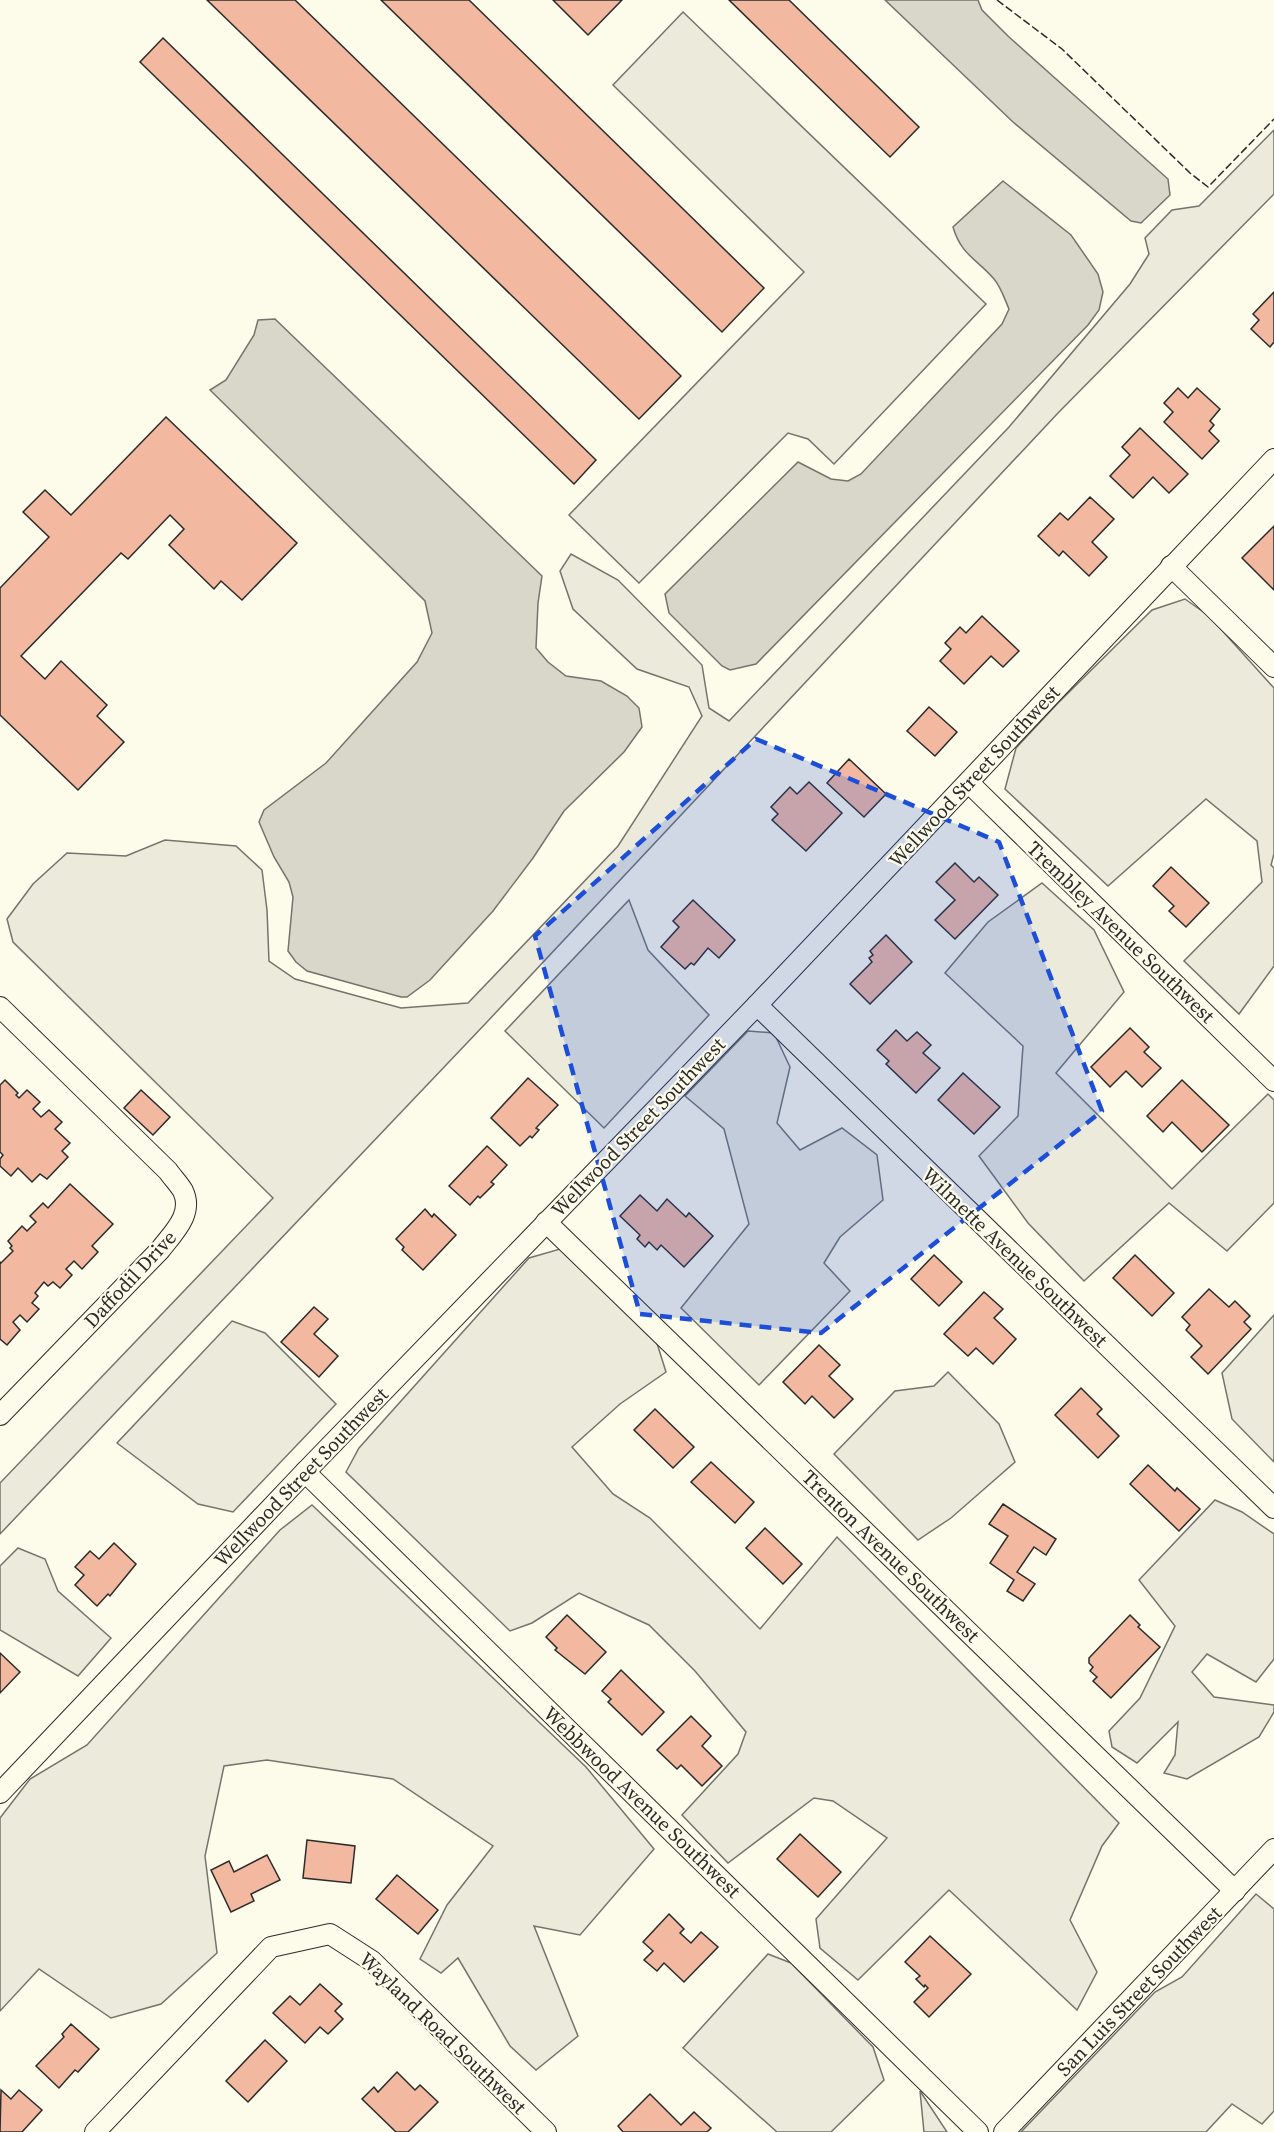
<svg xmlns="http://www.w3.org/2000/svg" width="1274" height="2132" font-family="'Source Serif 4',serif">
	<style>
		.green { fill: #ecebdb; stroke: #74746e; stroke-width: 1.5 }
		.parking { fill: #eceadb; stroke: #74746e; stroke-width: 1.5 }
		.water { fill: #d8d7c9; stroke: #74746e; stroke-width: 1.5 }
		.building { fill: #f2b8a0; stroke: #2b2b2b; stroke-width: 1.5 }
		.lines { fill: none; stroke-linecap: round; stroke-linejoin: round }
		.street-casing { stroke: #2b2b2b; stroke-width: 22 }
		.street { stroke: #fdfbea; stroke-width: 20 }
		.fence { stroke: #2b2b2b; stroke-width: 1.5; stroke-dasharray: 8 3; stroke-linecap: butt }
		.marked { fill: #1d4ed8; fill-opacity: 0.2; stroke: #1d4ed8; stroke-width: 4.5; stroke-dasharray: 12 8; stroke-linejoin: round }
		.labels { text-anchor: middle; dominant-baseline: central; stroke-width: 4.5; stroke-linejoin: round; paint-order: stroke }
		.street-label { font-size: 20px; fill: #2b2b2b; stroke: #fdfbea }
	</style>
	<rect width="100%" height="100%" fill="#fdfbea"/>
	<!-- green -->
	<g class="green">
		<polygon points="1274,130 1274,194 1058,413 486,1023 0,1534 0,1483 273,1198 13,942 7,919 33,884 67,853 126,856 165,840 236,846 262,870 267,910 269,961 295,979 401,1008 468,1003 618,846 702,716 689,687 637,669 573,609 560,571 571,554 618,580 702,665 709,708 729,721 1009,427 1130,284 1149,254 1145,238 1172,210 1199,206"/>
		<polygon points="1185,599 1209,616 1274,688 1274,854 1271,865 1274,868 1274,966 1239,1014 1184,961 1262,882 1257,841 1206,799 1108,886 1005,789 1016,748 1058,703 1152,610"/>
		<polygon points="1042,883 1094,930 1124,992 1056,1073 1172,1189 1268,1094 1274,1100 1274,1203 1227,1251 1169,1203 1084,1281 1028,1223 979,1156 1018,1116 1023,1046 945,973 988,922"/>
		<polygon points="629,900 648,950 709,1015 604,1128 505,1031"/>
		<polygon points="748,1031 774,1033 790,1067 777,1123 800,1150 842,1128 877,1155 883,1200 840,1237 824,1263 850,1291 759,1385 681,1308 749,1224 724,1129 685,1096"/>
		<polygon points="560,1249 655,1337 666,1372 620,1404 572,1447 613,1494 650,1518 760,1629 837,1537 1119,1823 1102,1846 1070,1920 1097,1972 1077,2010 949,1890 858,1980 820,1948 816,1919 887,1838 833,1801 814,1798 728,1863 682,1815 738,1754 746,1732 695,1671 649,1625 579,1593 532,1623 510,1631 346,1472 359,1448 529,1258"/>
		<polygon points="1274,1315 1274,1462 1232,1419 1222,1373"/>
		<polygon points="232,1321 265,1333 336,1404 233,1512 198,1504 117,1443"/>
		<polygon points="948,1372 999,1424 1015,1462 951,1518 918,1540 834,1454 895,1391 934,1386"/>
		<polygon points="1215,1500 1242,1512 1274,1534 1274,1659 1256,1682 1207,1654 1192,1672 1214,1697 1274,1705 1274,1712 1259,1737 1187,1779 1164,1773 1175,1755 1178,1722 1137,1763 1112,1747 1109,1731 1140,1698 1175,1626 1139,1580"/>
		<polygon points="312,1505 586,1767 654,1849 580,1935 534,1926 578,2036 536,2070 510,2046 458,1958 441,1973 420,1959 447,1905 493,1846 393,1779 267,1760 224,1766 205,1856 217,1953 161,2004 111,2018 39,1969 0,2011 0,1818 30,1779 87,1745 280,1530"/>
		<polygon points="18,1548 45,1559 58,1591 111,1638 78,1676 0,1630 0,1566"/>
		<polygon points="1256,1894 1274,1909 1274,2111 1262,2124 1232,2104 1206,2132 1021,2132 1155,1992 1182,1977"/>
		<polygon points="768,1954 791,1963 873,2047 884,2080 831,2132 777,2132 683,2048"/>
		<polygon points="920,2091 947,2132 924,2132"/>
	</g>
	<!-- parking -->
	<polygon class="parking" points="683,12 986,304 834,464 808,439 788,433 639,583 569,515 804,272 613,85"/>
	<!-- water -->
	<g class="water">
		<polygon points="885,0 978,0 982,10 1009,37 1168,179 1170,195 1141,223 1131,221 1013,122"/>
		<path d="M1003,181L1071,235L1098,274L1103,292L1099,310L1088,325L756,664L730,670L722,666L669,613L665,594L798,462L831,479L848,481L861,474L1002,324L1009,309C1005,300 1001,287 994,279C977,259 961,255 953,227Z"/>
		<polygon points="275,319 542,576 538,603 536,648 548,662 566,676 601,681 627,696 639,708 642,727 624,752 564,811 533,858 493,911 430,980 407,997 401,997 307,971 296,962 288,951 293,897 289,882 274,857 259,822 264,810 326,763 417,662 432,633 425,601 210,390 226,380 254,335 258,320"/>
	</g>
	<!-- building -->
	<g class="building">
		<polygon points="207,0 295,0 681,376 639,419"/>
		<polygon points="381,0 469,0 764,288 722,332"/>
		<polygon points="553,0 622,0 588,35"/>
		<polygon points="729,0 789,0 919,127 890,157"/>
		<polygon points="163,38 596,460 574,484 140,62"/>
		<polygon points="1274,292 1274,342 1270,347 1251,329 1259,320 1253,314"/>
		<polygon points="1178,388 1188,398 1197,388 1220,409 1210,421 1214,425 1209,431 1219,441 1202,459 1164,422 1173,412 1164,403"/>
		<polygon points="166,417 297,543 242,600 221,581 214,589 169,545 184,529 170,515 128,559 121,553 21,656 45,679 61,661 107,705 97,716 124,742 78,790 0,715 0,588 49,537 23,512 45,490 71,515"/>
		<polygon points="1140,428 1188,474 1169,493 1153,477 1133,498 1110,476 1130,455 1122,447"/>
		<polygon points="1090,497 1114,519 1092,542 1107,557 1089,576 1063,551 1059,556 1038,536 1060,513 1068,520"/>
		<polygon points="1274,526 1274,590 1242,558"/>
		<polygon points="982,616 1019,651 1003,667 991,656 964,684 940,661 951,649 945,643 960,627 966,633"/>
		<polygon points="929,707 957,732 935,756 907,731"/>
		<polygon points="849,759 886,794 864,817 827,783"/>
		<polygon points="809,782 842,813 806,851 772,820 778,814 771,807 790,787 797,794"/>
		<polygon points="955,863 974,882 979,877 998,895 955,939 935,920 955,900 936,882"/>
		<polygon points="1171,867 1209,903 1186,927 1169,911 1174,906 1153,886"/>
		<polygon points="693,900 735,940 719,958 708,948 694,965 691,963 685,969 661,947 679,927 673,921"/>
		<polygon points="886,935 912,962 870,1004 850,984 872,962 869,958 873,955 870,951"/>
		<polygon points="1130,1028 1149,1047 1144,1052 1161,1068 1142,1087 1126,1071 1110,1087 1091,1067"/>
		<polygon points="896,1030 907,1041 917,1032 931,1045 923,1053 940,1068 916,1093 886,1064 889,1061 877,1050"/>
		<polygon points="963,1073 1000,1107 974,1134 938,1100"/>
		<polygon points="528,1078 558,1105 536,1128 539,1130 532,1138 530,1136 520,1146 491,1118"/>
		<polygon points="5,1080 18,1093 16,1095 19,1098 27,1090 40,1102 33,1109 41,1117 49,1110 62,1122 55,1129 70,1143 62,1151 68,1157 47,1179 40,1174 32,1182 18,1168 11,1176 0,1166 0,1159 3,1155 0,1152 0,1085"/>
		<polygon points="1182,1080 1229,1125 1202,1152 1172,1122 1163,1132 1147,1116"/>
		<polygon points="141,1090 170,1117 153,1135 124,1108"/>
		<polygon points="487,1146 507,1165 491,1182 494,1184 480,1198 478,1196 470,1205 449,1186"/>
		<polygon points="70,1184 113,1224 92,1246 98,1252 82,1269 74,1261 66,1269 72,1275 60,1288 53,1282 48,1286 44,1282 35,1293 38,1296 32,1303 39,1309 27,1322 20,1315 13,1322 20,1330 7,1345 0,1339 0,1262 1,1263 13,1251 10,1248 12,1246 8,1241 22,1226 27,1231 36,1222 30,1216 43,1203 48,1208"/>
		<polygon points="640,1195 657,1211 667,1199 686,1217 689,1213 713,1236 684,1267 661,1245 657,1250 649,1242 645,1247 637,1239 640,1235 620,1216"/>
		<polygon points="425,1209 432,1217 434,1214 456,1235 423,1270 402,1250 404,1247 396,1239"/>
		<polygon points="934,1255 962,1282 939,1306 911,1279"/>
		<polygon points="1135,1255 1174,1293 1152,1316 1113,1278"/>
		<polygon points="1209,1289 1229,1307 1235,1301 1250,1316 1244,1322 1251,1329 1208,1374 1191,1357 1202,1346 1186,1330 1190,1325 1182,1317"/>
		<polygon points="984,1292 1003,1309 994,1318 1016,1339 993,1364 976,1348 968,1356 944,1334"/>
		<polygon points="314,1307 328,1319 314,1334 338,1356 319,1377 281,1342"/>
		<polygon points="819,1345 840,1365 829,1376 853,1399 834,1418 812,1396 805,1404 783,1382"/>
		<polygon points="1081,1388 1102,1409 1097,1414 1119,1436 1098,1458 1055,1415"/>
		<polygon points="655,1409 694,1447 673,1468 634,1430"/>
		<polygon points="711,1462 754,1502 735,1523 691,1482"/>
		<polygon points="1148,1465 1175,1491 1177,1488 1200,1509 1179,1531 1130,1484"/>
		<polygon points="1003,1504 1056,1539 1046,1555 1034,1547 1017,1572 1035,1584 1023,1601 1007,1591 1014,1580 990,1563 1008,1536 989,1524"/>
		<polygon points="765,1528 802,1564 783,1584 746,1548"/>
		<polygon points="114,1543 136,1564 110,1596 108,1594 97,1606 75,1585 84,1575 75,1567 90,1551 99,1559"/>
		<polygon points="567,1615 606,1652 585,1674 555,1650 557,1648 546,1637"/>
		<polygon points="1130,1615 1140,1625 1138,1627 1160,1647 1111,1698 1093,1681 1097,1677 1090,1671 1093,1667 1089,1663 1089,1658"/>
		<polygon points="0,1653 20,1672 0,1693"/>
		<polygon points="621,1670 664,1712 642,1735 608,1702 611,1699 602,1691"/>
		<polygon points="691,1716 711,1736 702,1746 722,1766 702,1786 681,1765 677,1769 657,1750"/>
		<polygon points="800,1834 841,1872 818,1897 777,1859"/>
		<polygon points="307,1840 355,1846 351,1883 303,1878"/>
		<polygon points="267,1855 280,1880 251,1894 254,1901 231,1912 211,1870 229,1861 234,1872"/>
		<polygon points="397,1875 438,1910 418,1934 376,1899"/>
		<polygon points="669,1914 684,1929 680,1933 691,1943 701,1932 718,1947 684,1982 664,1963 657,1971 644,1960 653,1951 643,1942"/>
		<polygon points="930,1936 971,1974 929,2017 914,2002 928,1988 925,1985 924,1987 916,1979 920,1976 905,1962"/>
		<polygon points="320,1984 342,2004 335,2011 343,2019 328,2034 320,2027 305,2043 273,2013 290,1996 300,2005"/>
		<polygon points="71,2024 99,2049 78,2072 75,2070 59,2088 36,2066 64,2037 62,2034"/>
		<polygon points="265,2040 287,2061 248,2102 226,2081"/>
		<polygon points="397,2072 415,2090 420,2085 438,2102 408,2132 396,2132 362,2099 374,2087 378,2092"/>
		<polygon points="1,2090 11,2099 19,2090 42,2110 22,2132 0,2132"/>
		<polygon points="650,2094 681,2125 694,2112 711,2128 707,2132 623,2132 618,2126"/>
	</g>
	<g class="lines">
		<!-- street casing -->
		<g class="street-casing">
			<g id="street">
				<polyline points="1171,566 1274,667"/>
				<polyline points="969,783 1274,1081"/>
				<polyline points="757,1005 1274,1508"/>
				<path d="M0,1007L168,1171C172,1177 179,1184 183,1191C194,1214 173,1233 160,1250L0,1415"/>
				<polyline points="546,1222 1235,1891"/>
				<polyline points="305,1472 978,2132"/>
				<polyline points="0,1793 305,1472 757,1005 1274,459"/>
				<polyline points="95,2132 271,1947 330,1934 372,1961 546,2132"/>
				<polyline points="1004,2132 1274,1849"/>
			</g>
		</g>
		<!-- street -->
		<use href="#street" class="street"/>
		<!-- fence -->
		<polyline class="fence" points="997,0 1062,49 1190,173 1208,187 1274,119"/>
	</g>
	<!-- marked area -->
	<path class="marked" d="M756,739L999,842L1102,1111L821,1333L640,1314L535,936Z"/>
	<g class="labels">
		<!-- street labels -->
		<g class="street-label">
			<text transform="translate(974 776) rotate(-47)">Wellwood Street Southwest</text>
			<text transform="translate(1121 932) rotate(44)">Trembley Avenue Southwest</text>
			<text transform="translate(638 1127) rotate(-46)">Wellwood Street Southwest</text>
			<text transform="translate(1015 1257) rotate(44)">Wilmette Avenue Southwest</text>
			<text transform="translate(130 1279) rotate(-47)">Daffodil Drive</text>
			<text transform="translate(301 1477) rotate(-46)">Wellwood Street Southwest</text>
			<text transform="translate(891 1556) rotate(44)">Trenton Avenue Southwest</text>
			<text transform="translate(642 1802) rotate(44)">Webbwood Avenue Southwest</text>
			<text transform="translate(1139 1991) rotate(-46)">San Luis Street Southwest</text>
			<text transform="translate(443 2033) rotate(44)">Wayland Road Southwest</text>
		</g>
	</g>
</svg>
